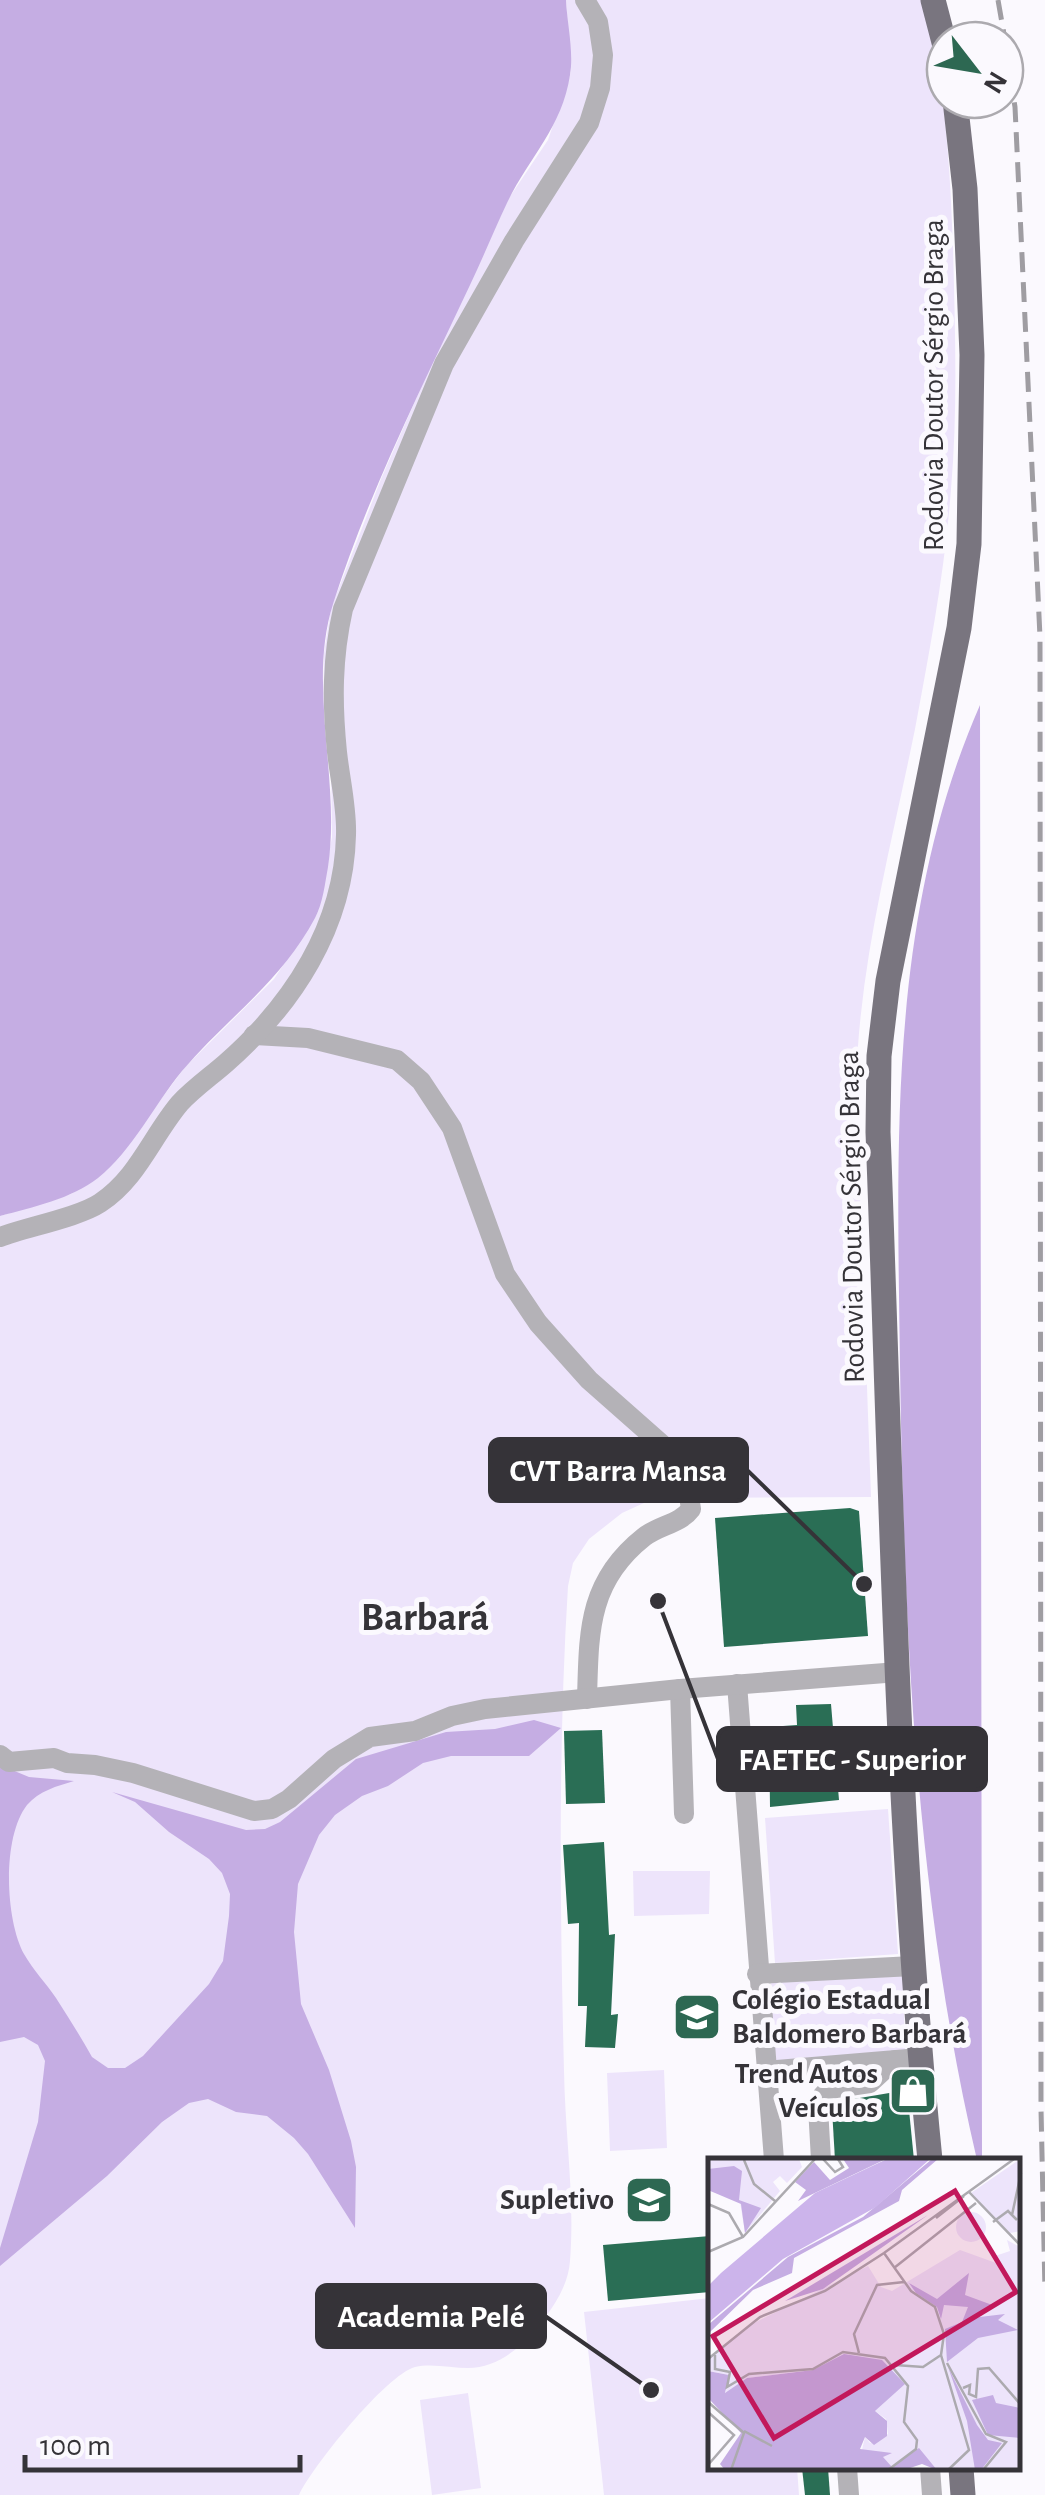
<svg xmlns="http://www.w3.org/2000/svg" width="1045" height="2495" font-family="'Alegreya Sans',sans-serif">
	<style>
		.green { fill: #ede4fb }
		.forest { fill: #c5ade3 }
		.building { fill: #2a6e55 }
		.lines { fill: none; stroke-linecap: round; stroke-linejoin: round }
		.minor { stroke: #b4b2b7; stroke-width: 20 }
		.major { stroke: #79757f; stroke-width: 25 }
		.rail { stroke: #9f9da2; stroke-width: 5; stroke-dasharray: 20 10; stroke-linecap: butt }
		.labels { text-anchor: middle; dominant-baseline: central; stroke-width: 10; stroke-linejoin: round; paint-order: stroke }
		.street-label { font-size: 30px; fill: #353338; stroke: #fbf9fe }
		.poi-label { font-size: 30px; font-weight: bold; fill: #353338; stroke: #fbf9fe; text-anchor: end }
		.district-label { font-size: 40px; font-weight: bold; fill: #353338; stroke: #fbf9fe }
		.inset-road { fill: none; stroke: #acaaaf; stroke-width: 2.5 }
		.view { fill: #c2185b; fill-opacity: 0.15; stroke: #c2185b; stroke-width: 5 }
		.inset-edge { fill: none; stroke: #353338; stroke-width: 5 }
		.leader { fill: none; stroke: #353338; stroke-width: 4 }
		.callout-dot { fill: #353338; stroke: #fbf9fe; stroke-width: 4 }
		.callout { fill: #353338; stroke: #353338; stroke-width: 4 }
		.callout-label { font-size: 32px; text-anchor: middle; font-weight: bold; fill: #fff }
	</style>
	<rect width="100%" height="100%" fill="#fbf9fe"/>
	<!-- green -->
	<g class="green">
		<path d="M566,0H924C945,81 950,164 953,247C955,328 958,409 951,489C945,570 930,649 915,729C891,848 859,963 856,1086L871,1497L655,1498L622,1513L589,1539L573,1563L568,1586C558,1748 560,1910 564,2071C565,2134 575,2198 570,2261C569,2276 563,2290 555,2303C536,2333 506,2368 468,2368C451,2368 432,2363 415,2367C386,2375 312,2467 299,2495H0V1216L71,1194L97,1178L115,1161L185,1067L274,979L318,912L332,837L331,767L323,710L324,653L331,608L381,479L425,378L509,198L548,140L571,72Z"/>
		<polygon points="888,1809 898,1954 775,1963 765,1818"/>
		<polygon points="633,1871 710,1871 709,1914 634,1916"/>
		<polygon points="903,1972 905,2051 770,2063 771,1982"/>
		<polygon points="664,2070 667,2148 610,2151 607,2073"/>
		<polygon points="710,2298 710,2468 797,2468 799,2495 604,2495 584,2312"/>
		<polygon points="468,2393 481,2488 432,2495 420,2400"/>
	</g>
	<!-- forest -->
	<g class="forest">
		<path d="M0,0H566C567,23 574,52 570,75C562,128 529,157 507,203C494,230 483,258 470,285C421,389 368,494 333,604C307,686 341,781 328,867C325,883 323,903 315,918C281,982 227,1018 182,1071C154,1105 132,1151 98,1178C71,1199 33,1207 0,1216Z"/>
		<path d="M980,705L982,2160H977C916,1900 904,1632 900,1366C897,1142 888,915 980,705Z"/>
		<path d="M534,1720L561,1728L529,1756H451L423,1763L388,1786L362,1796L335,1815L319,1835L298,1884L294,1932L301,2004L329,2070L351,2141L356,2167L355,2228L308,2154L294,2138L267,2116L236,2112L208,2099L189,2103L162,2122L107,2176L0,2266V2248L38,2122L45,2061L38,2045L24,2037L0,2042V1765L29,1777L74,1781C57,1786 39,1791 27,1805C2,1837 5,1919 24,1954C33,1970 46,1983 56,1998C68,2017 81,2037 92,2057L108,2068H125L143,2056L209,1984L223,1961L229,1916L230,1894L222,1873L209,1859L169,1832L135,1802L112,1792L246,1830L265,1829L280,1822L356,1759L446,1732L495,1729Z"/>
	</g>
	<!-- building -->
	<g class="building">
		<polygon points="850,1508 859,1511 868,1636 724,1647 715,1518"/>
		<polygon points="831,1704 839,1800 770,1807 769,1727 797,1725 796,1705"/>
		<polygon points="602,1730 605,1803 566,1804 564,1731"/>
		<polygon points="604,1842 609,1935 615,1934 611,2015 618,2014 615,2048 585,2047 587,2006 578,2006 579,1923 568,1924 563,1845"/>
		<polygon points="907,2090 914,2160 835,2160 832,2109 836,2102"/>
		<polygon points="710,2236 710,2292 608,2301 603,2245"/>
		<polygon points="802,2468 828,2468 830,2495 805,2495"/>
	</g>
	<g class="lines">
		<!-- minor -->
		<g class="minor">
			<path d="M254,1035L308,1038L397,1060L421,1081L452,1128L505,1274L538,1323L589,1380L666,1448L685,1471L691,1509C680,1524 659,1525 644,1537C587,1582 589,1633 587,1699"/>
			<path d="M0,1237C27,1227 79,1217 100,1203C138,1178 152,1136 180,1103C194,1088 210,1077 226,1063C292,1005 344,927 346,835C347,808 340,780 337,752C332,703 332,658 343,609L444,364L514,241L589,123L600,88L603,55L598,22L585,0"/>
			<polyline points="737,1684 774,2160"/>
			<polyline points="680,1689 684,1814"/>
			<polyline points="0,1755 9,1762 54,1758 67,1763 95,1765 133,1773 254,1811 272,1809 289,1799 334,1759 370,1737 415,1731 452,1716 485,1709 680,1689 898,1672"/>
			<polyline points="757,1974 913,1966"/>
			<polyline points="765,2071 920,2058"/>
			<polyline points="821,2160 818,2107 823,2095 829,2089 870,2083 895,2060"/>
			<polyline points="847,2468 849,2495"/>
			<polyline points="930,2468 932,2495"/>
		</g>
		<!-- major -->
		<g class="major">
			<polyline points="933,0 945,46"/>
			<path d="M930,2160C896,1819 891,1475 878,1132L879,1056L888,981L959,628L969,544L972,355L965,189L955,100"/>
			<polyline points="961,2468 963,2495"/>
		</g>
		<!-- rail -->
		<g class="rail">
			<polyline points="998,0 1005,40"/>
			<polyline points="1005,43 1015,107 1040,637 1041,2109 1045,2291"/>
		</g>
	</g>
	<!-- icons -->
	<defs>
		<g id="school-square" transform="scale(2.5)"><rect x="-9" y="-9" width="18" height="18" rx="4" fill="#2d6852" stroke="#fbf9fe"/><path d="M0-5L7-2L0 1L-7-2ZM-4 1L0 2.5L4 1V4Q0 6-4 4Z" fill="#fff"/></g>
		<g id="shop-square" transform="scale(2.5)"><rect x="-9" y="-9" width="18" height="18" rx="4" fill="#2d6852" stroke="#fbf9fe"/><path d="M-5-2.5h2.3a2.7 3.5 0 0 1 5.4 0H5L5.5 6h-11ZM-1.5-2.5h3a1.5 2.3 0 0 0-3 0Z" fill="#fff"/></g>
	</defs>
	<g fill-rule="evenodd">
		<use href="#school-square" x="697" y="2017"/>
		<use href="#shop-square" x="913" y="2091"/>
		<use href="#school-square" x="649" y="2200"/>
	</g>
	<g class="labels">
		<!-- street labels -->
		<g class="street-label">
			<text transform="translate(934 385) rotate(-90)">Rodovia Doutor Sérgio Braga</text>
			<text transform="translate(852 1217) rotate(-91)">Rodovia Doutor Sérgio Braga</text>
		</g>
		<!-- poi labels -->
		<g class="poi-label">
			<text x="732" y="2000" text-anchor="start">Colégio Estadual<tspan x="732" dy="34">Baldomero Barbará</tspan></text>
			<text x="878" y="2074">Trend Autos<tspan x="878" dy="34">Veículos</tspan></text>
			<text x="614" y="2200">Supletivo</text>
		</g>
		<!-- district labels -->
		<g class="district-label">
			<text x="425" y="1618">Barbará</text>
		</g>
	</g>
	<!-- overview -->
	<g transform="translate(708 2158)">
		<rect width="312" height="312" fill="#fbf9fe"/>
		<path d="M0,1H91L94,9L79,25L72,18L65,24L72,33L37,75L32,44L0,32ZM312,1V73L302,75L263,35ZM248 69a15 15 0 1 1 30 0a15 15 0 1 1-30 0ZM299,82L312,89V312H229L210,291L184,309L174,299L180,296L154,292L157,279L162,285L180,276L178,261L167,253L195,227L105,212L39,220L17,236L21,217L0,213V202L44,166L160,108L173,129L184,133L252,92L288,105L287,98L302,93Z" fill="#ede4fb"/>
		<path d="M135,1H178L90,43L98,32L87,24L106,4L122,22L141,10ZM224,1H230L194,32L191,43L86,100L84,115L45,132L0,176V167L80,99L155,59ZM26,8L34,13L31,42L53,50L37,75L33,46L0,32V11ZM220,57L115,131L77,143ZM261,115L257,137L287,148L263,160L297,156L290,162L310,172L270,180L239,204L237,171L254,164L260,149L236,147L233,161L229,149L208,135L201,125L229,141ZM136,196L174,202L197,226L167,253L179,263V278L166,287L157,279L152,291L184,295L175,299L184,309L211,290L229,312L214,306L196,312H17L12,306L33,275L2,242L0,213L21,217L17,235L39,220L105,212ZM240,209L269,267L280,282L294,285L273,312H267L259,263ZM285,237L288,245L312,250V280L280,277L264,242Z" fill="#c5ade3"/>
		<path d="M179,1H222L168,49L75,101L0,165V128L13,115L107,35Z" fill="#ccb4eb"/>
		<path class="inset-road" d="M115,1L127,14L135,9L130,1M36,2L46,26L67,43M261,34L313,88M0,46L21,55L35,79M304,57L313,15M228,60L256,38M285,64L300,53L309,62M0,94L35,79L107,1M176,95L203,133L227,149L236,176L233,197L261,292L240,312M186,110L268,45M151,195L146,176L169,127L196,124M7,197V211L22,214L19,229L41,216L105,211L135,194L177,200L200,228L196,264L209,282L208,291L180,312M0,201L52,159L117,133L176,95L306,1M239,205L278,276L298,284L275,312M187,207L215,209L233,197M255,230L262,227L261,236L268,239L270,211L281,210L313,247M0,244L36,275L23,312M0,254L26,277L0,307M36,273L64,288"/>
		<path class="view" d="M247,33L308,134L66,280L5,178Z"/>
		<rect width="312" height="312" class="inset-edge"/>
	</g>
	<!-- callouts -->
	<path class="leader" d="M864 1584L747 1470M658 1601L718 1759M651 2390L545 2316"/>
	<g class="callout-dot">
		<circle cx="864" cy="1584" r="10"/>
		<circle cx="658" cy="1601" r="10"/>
		<circle cx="651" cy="2390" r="10"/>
	</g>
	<g class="callout">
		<rect x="490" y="1439" width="257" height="62" rx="10"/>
		<rect x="718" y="1728" width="268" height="62" rx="10"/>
		<rect x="317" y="2285" width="228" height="62" rx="10"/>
	</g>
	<g class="callout-label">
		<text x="618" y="1481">CVT Barra Mansa</text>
		<text x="852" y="1770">FAETEC - Superior</text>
		<text x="431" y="2327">Academia Pelé</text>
	</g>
	<!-- north arrow -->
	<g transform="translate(975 70) rotate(121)"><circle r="48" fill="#fbf9fe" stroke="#acaaaf" stroke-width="2.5"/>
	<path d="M0-8L18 38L0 25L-18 38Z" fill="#2d6852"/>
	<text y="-15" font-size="28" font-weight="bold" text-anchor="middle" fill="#353338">N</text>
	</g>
	<!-- scale -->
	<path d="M25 2455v15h275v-15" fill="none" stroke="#353338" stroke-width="5"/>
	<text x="40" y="2455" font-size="30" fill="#353338" stroke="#fbf9fe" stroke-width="8" paint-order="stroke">100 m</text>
</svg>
